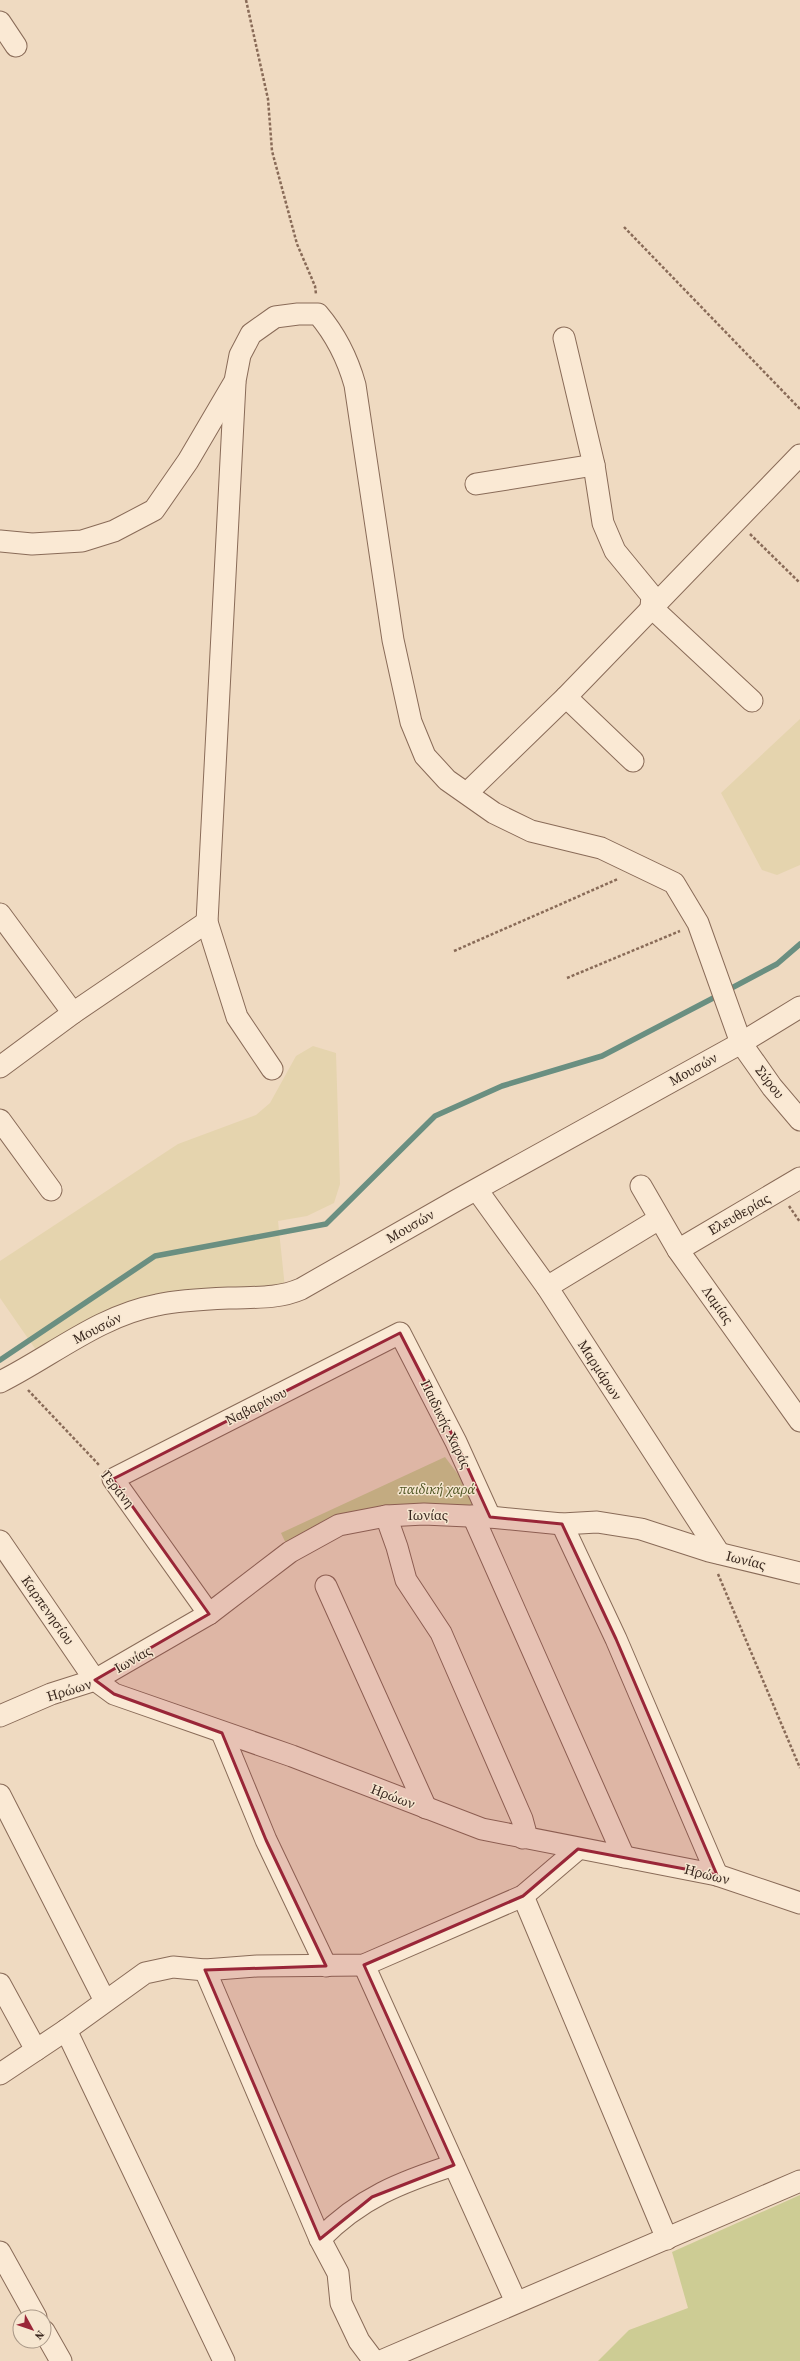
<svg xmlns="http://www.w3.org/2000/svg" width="800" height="2361" font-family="'Source Serif 4',serif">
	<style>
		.farmland { fill: #e5d4ae }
		.green { fill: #cdcc94 }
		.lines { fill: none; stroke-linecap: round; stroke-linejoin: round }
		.stream { stroke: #6a8f81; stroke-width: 5.5 }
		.minor-casing { stroke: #896b58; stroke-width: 23 }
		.path { stroke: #896b58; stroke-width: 2.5; stroke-dasharray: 3 2; stroke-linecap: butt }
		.minor { stroke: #fae9d4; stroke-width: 21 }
		.marked { fill: #992638; fill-opacity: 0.2; stroke: #992638; stroke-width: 3; stroke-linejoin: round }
		.labels { text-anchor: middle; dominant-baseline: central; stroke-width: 3; stroke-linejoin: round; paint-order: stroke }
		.street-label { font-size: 14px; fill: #38261d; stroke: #f6e6d0 }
		.park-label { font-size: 14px; font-style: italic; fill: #4f5523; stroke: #f6e6d0 }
	</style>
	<rect width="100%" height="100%" fill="#efdac1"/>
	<!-- farmland -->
	<g class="farmland">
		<polygon points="800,719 800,865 777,875 762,870 721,793"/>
		<polygon points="313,1046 336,1053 340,1184 334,1203 307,1216 278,1221 285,1288 159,1298 36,1350 0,1298 0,1261 178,1144 256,1115 270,1103 296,1056"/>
	</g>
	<!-- green -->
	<g class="green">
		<polygon points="445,1457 490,1517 386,1516 290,1552 281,1533"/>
		<polygon points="800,2195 800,2361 598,2361 629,2330 688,2308 672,2252"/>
	</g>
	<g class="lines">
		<!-- stream -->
		<g class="stream">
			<polyline points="726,991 777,964 800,944"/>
			<polyline points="0,1360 155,1256 326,1224 435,1116 502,1086 602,1056 719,995"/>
		</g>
		<!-- minor casing -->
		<g class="minor-casing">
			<g id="minor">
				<polyline points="0,22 16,46"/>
				<polyline points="564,338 594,465 603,523 615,551 652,596 651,607 752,701"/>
				<polyline points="235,383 207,922 237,1017 272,1069"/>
				<polyline points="476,484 594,465"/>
				<path d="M0,541L32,544L82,541L114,531L154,510L188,461L235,381L240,355L251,334L275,317L298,314H318C335,334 348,360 355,385L393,640L411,722L425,756L447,780L494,813L531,831L601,848L674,883L698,923L741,1043L772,1087L800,1120"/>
				<polyline points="566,697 633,761"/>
				<polyline points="467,793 566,697 800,455"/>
				<polyline points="0,914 73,1013"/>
				<polyline points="0,1067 73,1013 207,922"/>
				<polyline points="0,1120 51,1190"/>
				<polyline points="641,1186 678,1250 800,1421"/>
				<polyline points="477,1190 547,1287 719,1553"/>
				<polyline points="678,1250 800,1178"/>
				<polyline points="547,1287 659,1219"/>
				<path d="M0,1382C52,1356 99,1316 157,1305C180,1300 206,1299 230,1298C254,1297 278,1299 301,1289L457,1200L741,1043L800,1007"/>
				<polyline points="386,1516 397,1547 406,1580 441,1633 522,1819 525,1830 523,1838"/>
				<polyline points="473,1516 624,1857"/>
				<polyline points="562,1524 616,1639 717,1875"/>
				<polyline points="0,1541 95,1680 209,1614 290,1552 339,1525 386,1516 424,1514 490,1517 562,1524 597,1522 641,1529 709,1551 800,1573"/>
				<polyline points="326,1586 426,1808"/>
				<polyline points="209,1614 113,1479 400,1333 456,1442 490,1517"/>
				<polyline points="0,1716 51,1694 95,1680 114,1694 292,1756 482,1829 717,1875 800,1903"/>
				<polyline points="222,1733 266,1840 326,1966"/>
				<polyline points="0,1795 105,2001"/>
				<polyline points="523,1896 667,2239"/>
				<polyline points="364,1965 516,2302"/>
				<polyline points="205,1970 320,2239 338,2273 341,2303 359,2341 374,2361"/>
				<polyline points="0,1984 36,2050"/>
				<polyline points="66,2030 224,2361"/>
				<polyline points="0,2074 66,2030 145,1973 173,1967 205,1970 257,1966 364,1965 523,1896 578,1849"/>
				<path d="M320,2239C360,2198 401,2182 454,2165"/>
				<polyline points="0,2252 36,2317"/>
				<polyline points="44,2331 61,2361"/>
				<polyline points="381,2361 800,2181"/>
			</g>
		</g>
		<!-- path -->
		<g class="path">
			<polyline points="246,0 268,99 272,151 297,244 315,286 316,294"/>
			<polyline points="624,227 800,409"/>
			<polyline points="750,534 800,583"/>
			<polyline points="454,951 618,879"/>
			<polyline points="567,978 680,931"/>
			<polyline points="789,1206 800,1222"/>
			<polyline points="28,1390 100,1466"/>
			<polyline points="718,1574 800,1768"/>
		</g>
		<!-- minor -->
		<use href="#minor" class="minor"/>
	</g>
	<!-- marked area -->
	<path class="marked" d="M400,1333L456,1442L490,1517L562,1524L616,1639L717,1875L578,1849L523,1896L364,1965L454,2165L372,2197L320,2239L205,1970L326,1966L266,1840L222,1733L114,1694L95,1680L209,1614L113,1479Z"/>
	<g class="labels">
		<!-- street labels -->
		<g class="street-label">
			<text transform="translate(693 1069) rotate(-29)">Μουσών</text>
			<text transform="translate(770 1082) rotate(52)">Σύρου</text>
			<text transform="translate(739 1214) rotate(-30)">Ελευθερίας</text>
			<text transform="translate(410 1226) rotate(-30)">Μουσών</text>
			<text transform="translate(718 1305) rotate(55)">Λαμίας</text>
			<text transform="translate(97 1328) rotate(-27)">Μουσών</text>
			<text transform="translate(600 1370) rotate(57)">Μαρμάρων</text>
			<text transform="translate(256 1406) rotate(-27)">Ναβαρίνου</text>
			<text transform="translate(446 1424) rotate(64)">Παιδικής Χαράς</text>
			<text transform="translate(118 1489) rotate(51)">Γεράνη</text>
			<text x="428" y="1515">Ιωνίας</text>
			<text transform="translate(746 1560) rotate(14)">Ιωνίας</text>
			<text transform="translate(48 1610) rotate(55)">Καρπενησίου</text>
			<text transform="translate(133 1659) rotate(-30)">Ιωνίας</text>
			<text transform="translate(69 1690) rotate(-17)">Ηρώων</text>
			<text transform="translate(393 1796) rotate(21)">Ηρώων</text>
			<text transform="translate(707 1874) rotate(14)">Ηρώων</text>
		</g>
		<!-- park labels -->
		<g class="park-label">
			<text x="437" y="1489">παιδική χαρά</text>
		</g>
	</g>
	<!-- north arrow -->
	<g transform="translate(32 2329) rotate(130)"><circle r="19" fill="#f6e6d0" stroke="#aa9988"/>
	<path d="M0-3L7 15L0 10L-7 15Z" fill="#992638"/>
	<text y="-6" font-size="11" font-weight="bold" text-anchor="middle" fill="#38261d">N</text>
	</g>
</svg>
